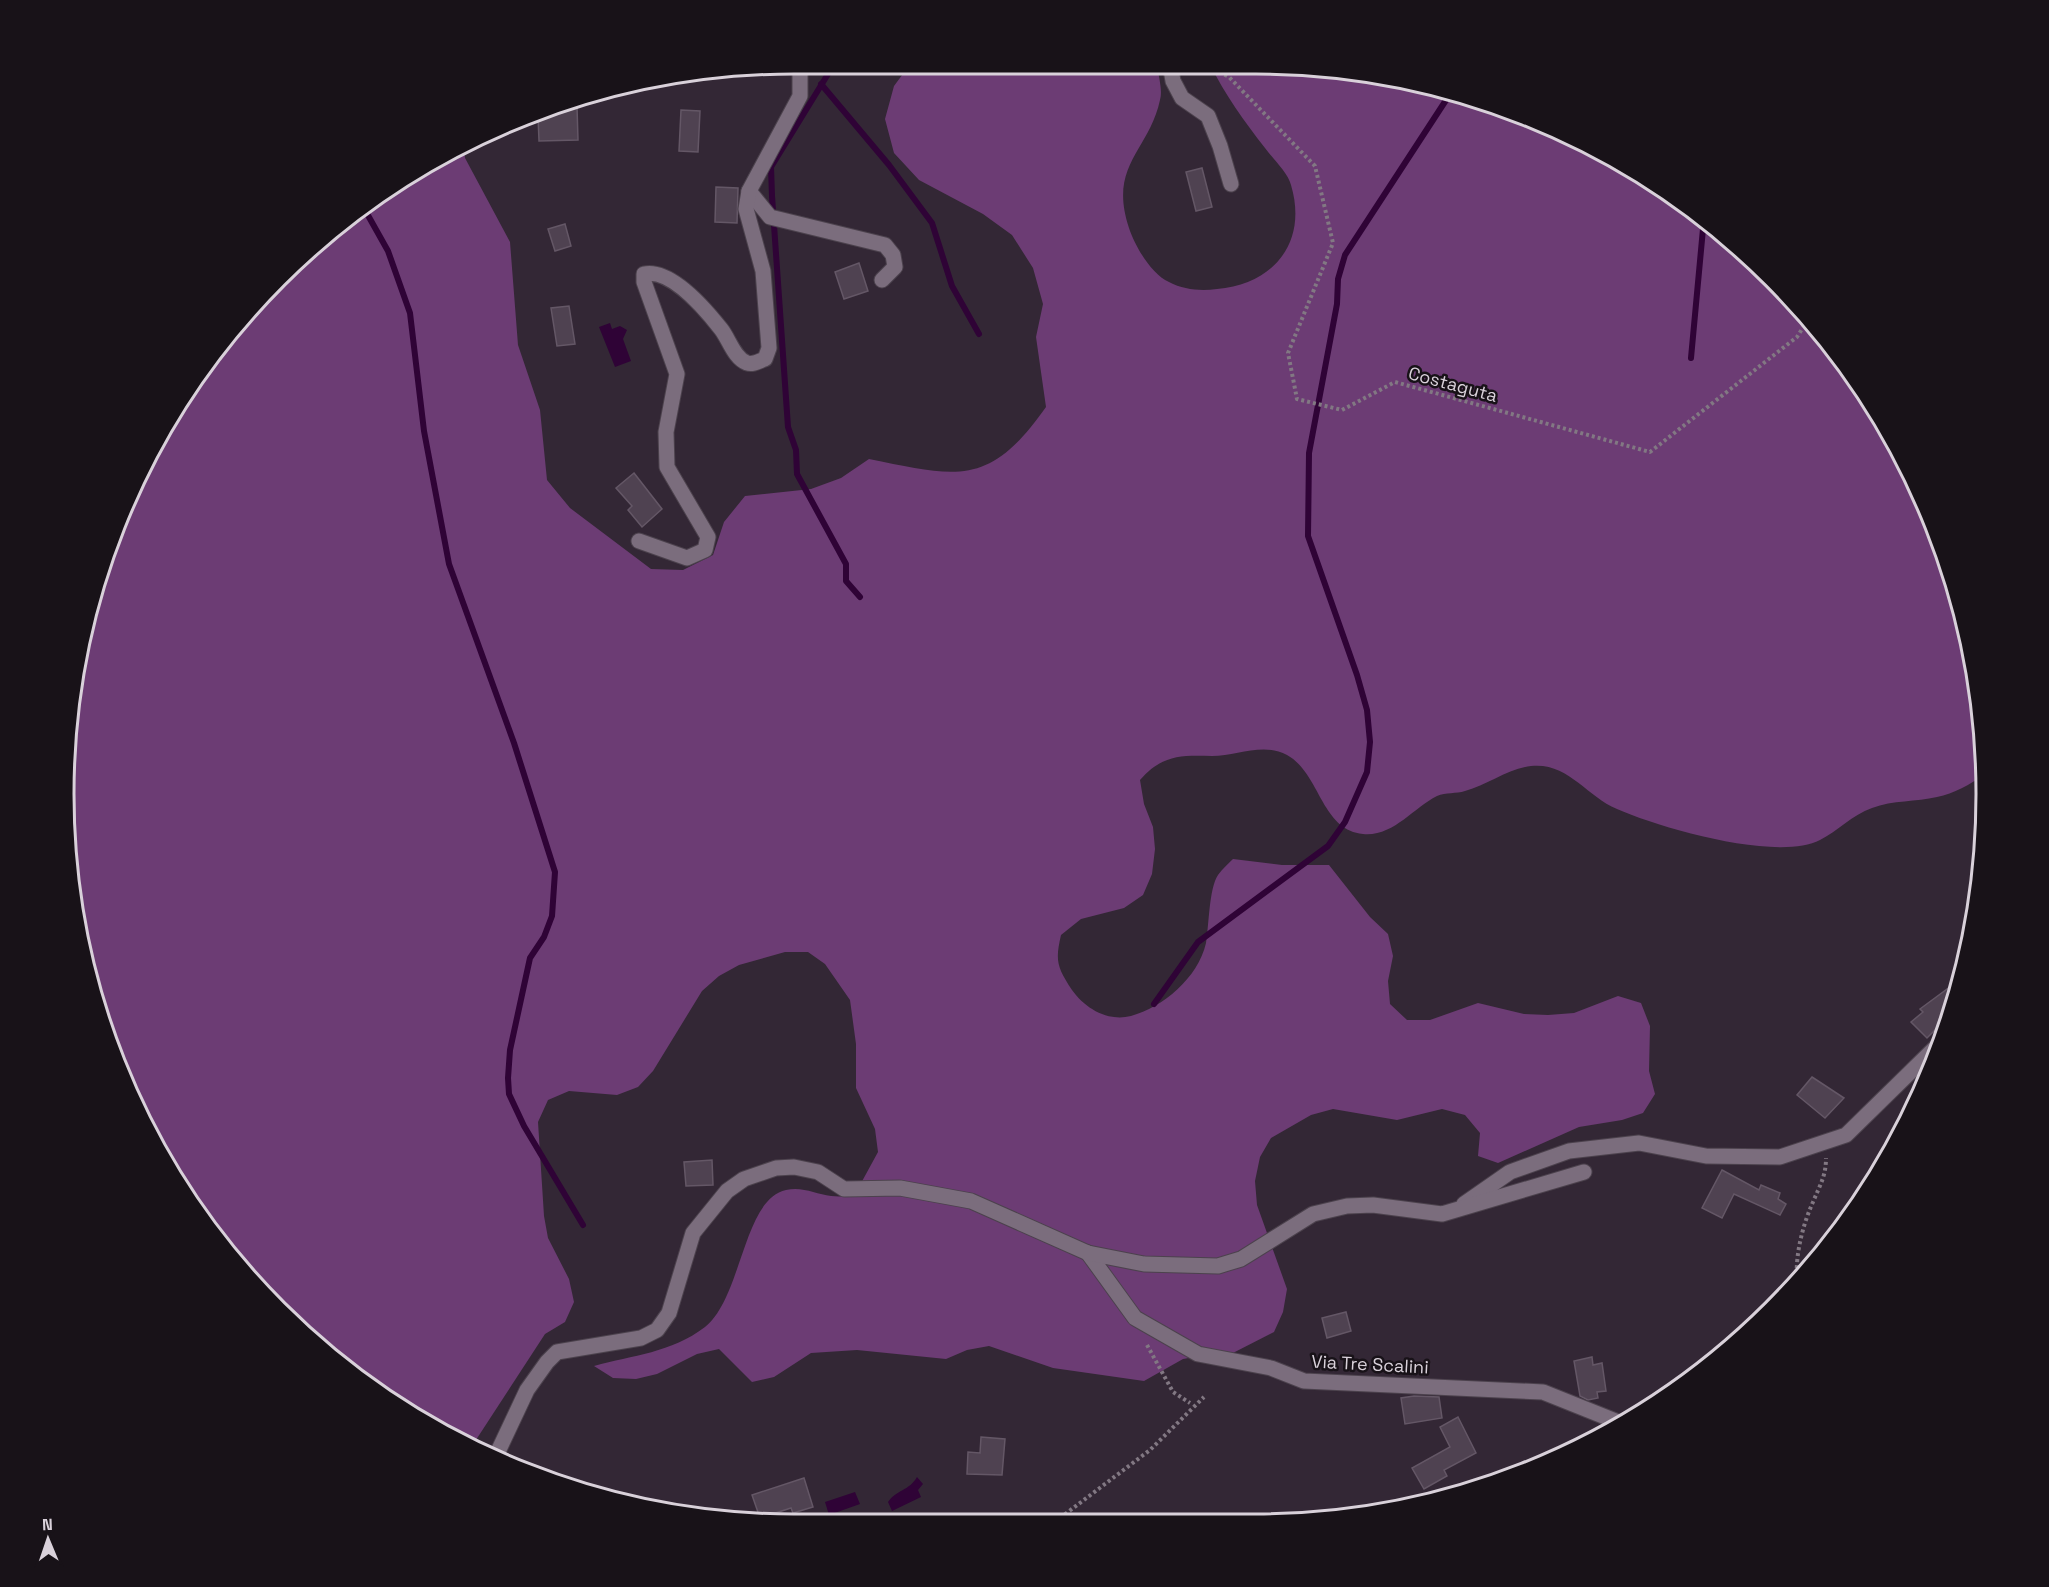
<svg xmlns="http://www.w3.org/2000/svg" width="2049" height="1587" font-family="'Space Grotesk',sans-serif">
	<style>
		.green { fill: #6c3c74 }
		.water { fill: #2f0336 }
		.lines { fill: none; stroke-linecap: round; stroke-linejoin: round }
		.stream { stroke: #2f0336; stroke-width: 6 }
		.building { fill: #4f4251; stroke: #645766; stroke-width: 1.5 }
		.minor-casing { stroke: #4c424d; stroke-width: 17 }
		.path { stroke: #827883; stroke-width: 4; stroke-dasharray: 3 3; stroke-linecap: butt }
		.minor { stroke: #7b6d7d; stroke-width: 15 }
		.labels { text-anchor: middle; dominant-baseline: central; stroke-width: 5; stroke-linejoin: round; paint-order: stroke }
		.street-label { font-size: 18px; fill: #d9d1da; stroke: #181218 }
		.rim { fill: none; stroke: #d9d1da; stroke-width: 3 }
	</style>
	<rect width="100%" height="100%" fill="#332735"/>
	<!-- green -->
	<path class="green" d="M911,63L1157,64C1158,75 1163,90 1160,100C1149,151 1108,165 1129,228C1135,246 1151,274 1169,282C1184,290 1201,291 1217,289C1274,284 1308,242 1291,185C1288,173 1273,159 1265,148C1244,121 1225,95 1210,64L1303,65L1490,102L1620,161L1700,214L1804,312L1863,388L1931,514L1972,651L1984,775C1970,784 1954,794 1937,797C1916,802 1893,800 1872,808C1852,815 1838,831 1820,840C1778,862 1660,828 1617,809C1586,796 1568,762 1531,766C1508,769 1487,785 1465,791C1456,794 1446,792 1437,796C1413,808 1393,837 1363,834C1321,830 1320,773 1287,755C1263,742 1237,756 1212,756C1180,755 1162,755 1140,780L1144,804L1153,827L1155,849L1152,874L1143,895L1124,908L1081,919L1061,935C1055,961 1057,967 1072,990C1085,1008 1107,1022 1131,1016C1163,1007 1198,978 1206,943C1209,926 1209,888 1218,875C1222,869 1228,864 1233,859L1282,865H1329L1370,917L1388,934L1393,956L1388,981L1390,1004L1407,1020H1430L1478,1003L1524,1014L1548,1015L1574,1013L1618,996L1641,1003L1650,1026L1649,1071L1655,1094L1643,1113L1622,1120L1579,1127L1498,1163L1478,1156L1480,1133L1465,1115L1442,1109L1397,1120L1333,1109L1311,1115L1271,1138L1260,1157L1255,1181L1257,1205L1287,1289L1283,1312L1274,1332L1229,1355H1206L1183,1359L1144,1381L1053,1368L989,1346L967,1350L946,1359L857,1350L811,1353L774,1377L752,1382L719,1349L697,1354L657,1374L636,1379L613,1378L594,1366C633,1355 671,1353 705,1327C742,1298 743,1199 786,1190C802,1186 816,1194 831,1196C839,1197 847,1196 854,1196L878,1152L875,1129L856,1088V1044L850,1000L825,964L808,952H785L739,965L719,976L702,991L653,1071L638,1087L617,1095L569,1091L548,1100L538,1122L544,1216L548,1238L569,1279L574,1302L565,1322L545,1334L472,1446L388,1401L277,1310L186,1199L119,1073L88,983L63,794L88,605L161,429L277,277L428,161L463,146L465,158L510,242L518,345L540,410L547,480L570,508L651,569L683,570L713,555L724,522L745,496L811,489L841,478L869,459C958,477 989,488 1046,407L1036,337L1043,304L1033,268L1012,235L983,214L919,180L894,153L885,119L894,86Z"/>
	<!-- water -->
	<g class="water">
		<polygon points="610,323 612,329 620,326 627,330 623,339 631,361 615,367 599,327"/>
		<path d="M917,1477L923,1484L918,1490L921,1497L892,1511L888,1502C896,1490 909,1491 917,1477Z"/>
		<polygon points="855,1492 860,1504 829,1515 825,1502"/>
	</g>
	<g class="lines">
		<!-- stream -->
		<g class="stream">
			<polyline points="828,63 828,74 771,167 772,196 788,427 796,450 797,474 846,564 846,581 860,597"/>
			<polyline points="821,84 889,165 932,223 952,286 979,334"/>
			<polyline points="365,210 388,251 410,313 424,431 449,564 514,743 555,872 552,916 544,937 530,958 510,1050 508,1078 509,1094 524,1126 583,1225"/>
			<polyline points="1691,358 1704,218"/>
			<polyline points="1154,1004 1198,942 1328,846 1345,822 1367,772 1370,742 1367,710 1357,675 1308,536 1309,453 1337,304 1338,279 1345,255 1450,94"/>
		</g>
	</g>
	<!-- building -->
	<g class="building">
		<polygon points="577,106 578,140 539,141 538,116 558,107"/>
		<polygon points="681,110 700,111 698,152 679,151"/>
		<polygon points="1202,168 1212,207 1196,211 1186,172"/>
		<polygon points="716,187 738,188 737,223 715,222"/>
		<polygon points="565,224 571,246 555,251 548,229"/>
		<polygon points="859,263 868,291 844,299 835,272"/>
		<polygon points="569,306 575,344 557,346 551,308"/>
		<polygon points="634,473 662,509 642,527 628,510 632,506 616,488"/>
		<polygon points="1958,981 1947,1018 1927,1038 1911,1022 1923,1012 1920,1009"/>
		<polygon points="1812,1077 1844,1098 1825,1118 1797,1095"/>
		<polygon points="712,1160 713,1185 686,1186 684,1162"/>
		<polygon points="1722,1170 1759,1190 1761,1185 1780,1193 1778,1199 1786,1204 1780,1215 1734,1194 1722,1218 1702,1208"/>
		<polygon points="1346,1312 1351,1331 1327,1338 1322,1318"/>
		<polygon points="1592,1357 1593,1365 1602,1363 1606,1391 1597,1392 1598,1398 1588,1400 1580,1396 1574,1361"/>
		<polygon points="1414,1396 1439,1397 1442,1418 1405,1424 1401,1398"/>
		<polygon points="1458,1417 1476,1453 1444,1470 1447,1476 1424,1489 1412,1468 1450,1447 1440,1427"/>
		<polygon points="981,1437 1005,1439 1002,1475 967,1474 968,1452 980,1453"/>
		<polygon points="804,1478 813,1507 793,1513 791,1508 760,1518 752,1495"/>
	</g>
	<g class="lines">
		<!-- minor casing -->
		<g class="minor-casing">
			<g id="minor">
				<polyline points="1170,64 1173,81 1182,98 1208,116 1220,146 1231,184"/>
				<polyline points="749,191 770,217 885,245 893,255 895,267 882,280"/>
				<path d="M639,541L687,558L705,550L708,537L667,467L666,432L677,374L644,282V274C671,268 706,310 721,329C729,339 734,358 747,363C753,365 759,361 765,359L769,348L763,271L746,209L749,191L800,96V63"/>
				<polyline points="1464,1204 1510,1172 1569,1151 1639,1143 1706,1156 1780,1157 1846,1135 1940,1043"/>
				<polyline points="1088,1253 1135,1318 1198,1354 1271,1368 1304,1381 1543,1392 1618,1422"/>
				<polyline points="495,1458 527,1390 547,1362 557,1352 641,1338 657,1330 669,1313 693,1233 727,1191 744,1179 776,1168 794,1167 818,1172 844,1189 900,1188 971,1201 1088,1253 1144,1264 1218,1266 1241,1259 1313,1214 1347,1206 1373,1205 1442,1214 1584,1172"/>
			</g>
		</g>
		<!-- path -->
		<g class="path">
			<polyline points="1203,64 1229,77 1315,166 1333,243 1288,353 1297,399 1342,410 1395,382 1650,452 1797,337 1809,318"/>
			<path d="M1797,1280C1795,1255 1803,1224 1813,1202C1820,1185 1826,1176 1826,1158"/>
			<polyline points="1147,1345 1173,1392 1190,1403"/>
			<polyline points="1060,1518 1150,1450 1204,1397"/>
		</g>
		<!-- minor -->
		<use href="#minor" class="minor"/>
	</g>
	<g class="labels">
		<!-- street labels -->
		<g class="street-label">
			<text transform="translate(1453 384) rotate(15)">Costaguta</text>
			<text transform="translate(1370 1364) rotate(3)">Via Tre Scalini</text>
		</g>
	</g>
	<!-- crop -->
	<path d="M0 0H2049V1587H0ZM794 74H1256A720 720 0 0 1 1976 794V794A720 720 0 0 1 1256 1514H794A720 720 0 0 1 74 794V794A720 720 0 0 1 794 74Z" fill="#181218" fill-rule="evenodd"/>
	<path class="rim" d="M794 74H1256A720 720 0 0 1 1976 794V794A720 720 0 0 1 1256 1514H794A720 720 0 0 1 74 794V794A720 720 0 0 1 794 74Z"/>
	<!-- north arrow -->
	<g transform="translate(48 1539) rotate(358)" stroke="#181218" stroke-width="4.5" paint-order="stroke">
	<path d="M0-4.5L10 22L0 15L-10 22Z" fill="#d9d1da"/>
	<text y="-9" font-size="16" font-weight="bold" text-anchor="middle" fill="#d9d1da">N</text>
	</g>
</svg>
